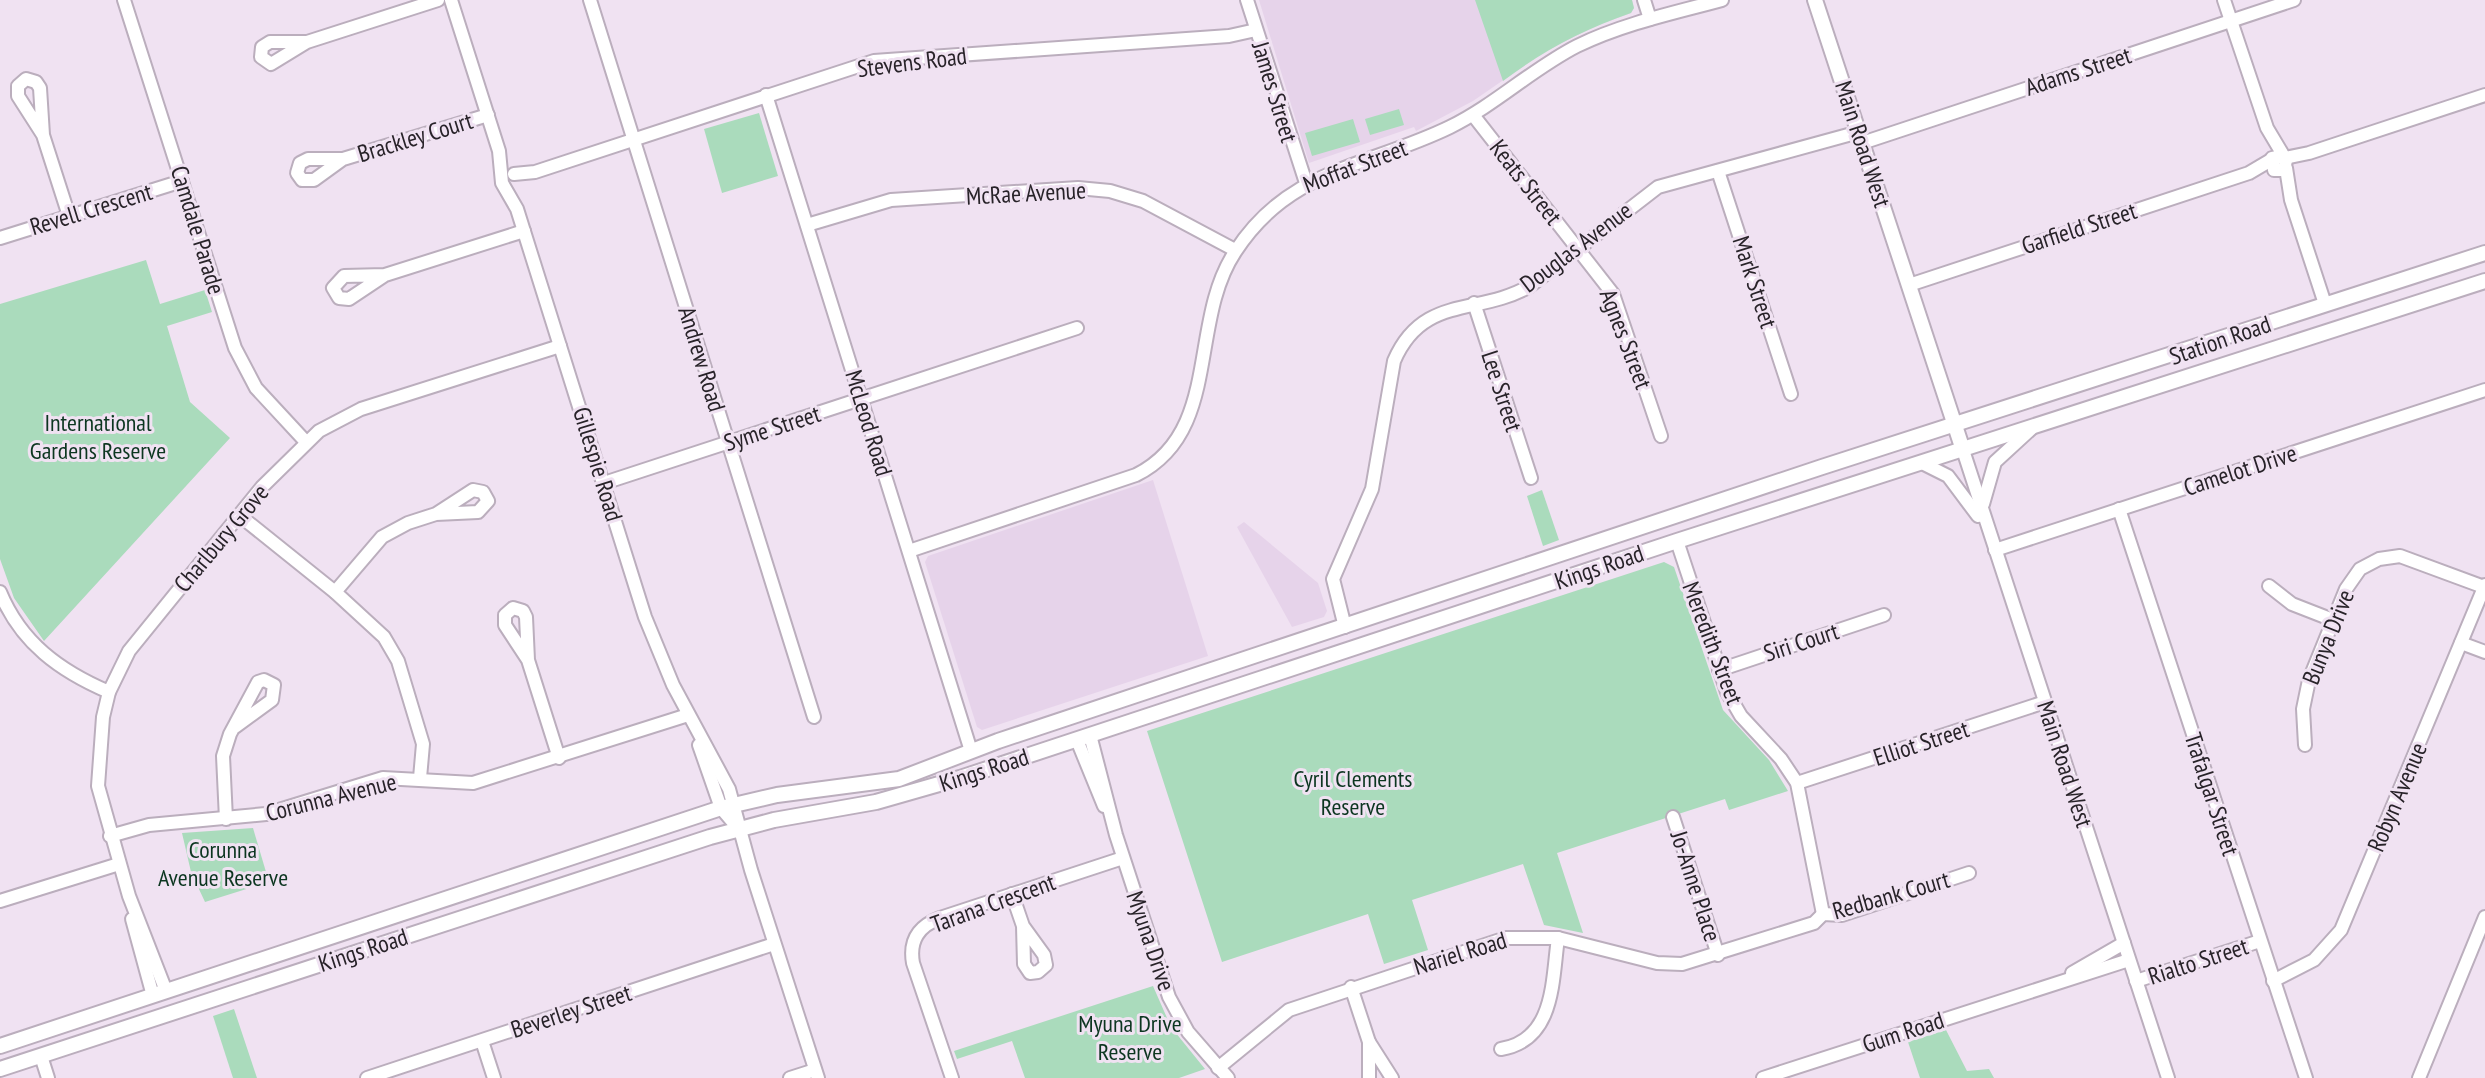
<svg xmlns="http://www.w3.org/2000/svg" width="2485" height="1078" font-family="'PT Sans Narrow',sans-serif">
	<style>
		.built { fill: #e6d3ea }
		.green { fill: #aadbbc }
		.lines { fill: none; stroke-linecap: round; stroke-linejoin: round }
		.minor-casing { stroke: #bbaebd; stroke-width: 16 }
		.major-casing { stroke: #bbaebd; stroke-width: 18 }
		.minor { stroke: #fff; stroke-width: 12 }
		.major { stroke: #fff; stroke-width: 14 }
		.labels { text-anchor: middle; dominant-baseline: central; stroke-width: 6; stroke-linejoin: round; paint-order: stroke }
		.street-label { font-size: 24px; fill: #282329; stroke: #f0e2f2 }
		.park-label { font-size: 24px; fill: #0c3620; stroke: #f0e2f2 }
	</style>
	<rect width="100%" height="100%" fill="#f0e2f2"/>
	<!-- built -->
	<g class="built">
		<polygon points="1259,0 1632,0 1634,8 1631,13 1593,27 1544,52 1473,101 1416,131 1414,127 1309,163"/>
		<polygon points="1153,480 1208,656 982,730 977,727 925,562 928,556"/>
		<polygon points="1244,522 1318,583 1327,611 1324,617 1292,627 1237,527"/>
	</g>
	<!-- green -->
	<g class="green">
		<path d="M1475,0H1632L1634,8L1631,13C1584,29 1543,51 1503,81Z"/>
		<polygon points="1399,109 1404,125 1370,135 1365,119"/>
		<polygon points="759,113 778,176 722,193 704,129"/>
		<polygon points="1353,119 1360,142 1312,156 1305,133"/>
		<polygon points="146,260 160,304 205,290 212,312 167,326 190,402 230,438 44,641 14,598 0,559 0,304"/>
		<polygon points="1542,490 1559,540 1543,546 1527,496"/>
		<polygon points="1664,562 1674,567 1723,710 1769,760 1788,791 1729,810 1725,799 1557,853 1583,933 1544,925 1523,864 1412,900 1428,950 1384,964 1368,914 1222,962 1147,731"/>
		<polygon points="253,828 269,882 205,902 191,872 182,833"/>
		<polygon points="1153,986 1171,1027 1205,1069 1179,1078 1025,1078 1012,1041 957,1059 954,1051"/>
		<polygon points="234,1009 257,1078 233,1078 213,1016"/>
		<polygon points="1946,1030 1967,1071 1989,1069 1994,1078 1920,1078 1908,1042"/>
	</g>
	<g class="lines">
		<!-- minor casing -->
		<g class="minor-casing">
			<g id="minor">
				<polyline points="124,0 235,348 256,388 306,442"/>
				<polyline points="451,0 499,151 502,183 517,209 645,617 673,685 729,789 751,870 818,1078"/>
				<polyline points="590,0 814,717"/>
				<polyline points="1247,0 1306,183"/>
				<polyline points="1644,0 1650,19"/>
				<polyline points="2224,0 2267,128 2286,160 2284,170 2274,170 2272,158 2283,156"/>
				<polyline points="307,42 271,64 261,57 262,47 270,42 307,42 438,0"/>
				<polyline points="766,95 971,751"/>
				<polyline points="1473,115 1613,294 1661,436"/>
				<polyline points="43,135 18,96 18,86 26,79 36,82 40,88 43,135 69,216"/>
				<polyline points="1862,143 2294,0"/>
				<polyline points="2285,158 2309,153 2485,95"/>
				<polyline points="343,159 314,180 302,180 297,173 300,163 308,159 343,159 488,115"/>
				<polyline points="2286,168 2291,200 2325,304"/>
				<polyline points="1718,171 1791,394"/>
				<polyline points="514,174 535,172 874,61 1229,36 1256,30"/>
				<polyline points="807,225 891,200 1078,188 1110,191 1143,201 1235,250"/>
				<polyline points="0,238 182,181"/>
				<polyline points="385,275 349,299 339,298 333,288 344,276 385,275 524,231"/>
				<polyline points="1909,285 2249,173 2271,160"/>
				<polyline points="1474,303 1531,478"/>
				<polyline points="1963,450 2168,1078"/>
				<polyline points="1922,463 1948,476 1978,516"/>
				<polyline points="604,483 1077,328"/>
				<polyline points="1983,504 1995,462 2031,429"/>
				<polyline points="2119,509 2306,1078"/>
				<polyline points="239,515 335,592 384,637 398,661 423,744 420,778"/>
				<polyline points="1677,541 1727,692 1741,716 1781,759 1797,783 1823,914"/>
				<polyline points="1995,550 2485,390"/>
				<path d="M909,551L1136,475C1222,432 1188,323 1235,252C1289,168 1368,167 1450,127C1495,105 1532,69 1577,46C1622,24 1673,13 1722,0"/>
				<polyline points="2269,586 2292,604 2333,620"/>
				<path d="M0,592C21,643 60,671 109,692"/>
				<polyline points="335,592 382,537 408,523 436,514 473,490 483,492 488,501 478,512 436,514"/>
				<path d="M1345,627L1333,579L1372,489L1394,361C1423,294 1478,316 1530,286L1658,187L1859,132"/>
				<polyline points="2461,643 2485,652"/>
				<polyline points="528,660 526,617 523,611 513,608 505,615 505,625 528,660 559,758"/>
				<polyline points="1719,670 1884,615"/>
				<polyline points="1090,735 1116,835 1169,997 1188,1032 1228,1078"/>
				<polyline points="1077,740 1104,806"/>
				<polyline points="699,745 721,808 738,828"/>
				<polyline points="2305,745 2303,709 2309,680 2346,589 2360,569 2379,559 2400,556 2484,587"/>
				<polyline points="1797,783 2045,702"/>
				<polyline points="1673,817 1718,955"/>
				<polyline points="226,819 223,756 230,734 258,682 264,680 274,685 272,700 235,727"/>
				<polyline points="110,836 149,825 266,814 383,778 473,783 688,715"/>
				<polyline points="1012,894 1023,926 1024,964 1030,973 1038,972 1046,965 1044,955 1023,926"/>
				<polyline points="0,901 119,864"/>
				<polyline points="132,919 153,996"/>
				<polyline points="2072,973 2124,943"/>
				<polyline points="2136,981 2260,941"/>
				<polyline points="2273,981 2314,960 2341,930 2485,585"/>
				<polyline points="1351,987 1369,1042 1369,1078"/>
				<polyline points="166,991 129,896 98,786 103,717 109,692 129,651 262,487 319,431 361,409 560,346"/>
				<polyline points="482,1041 494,1078"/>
				<polyline points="1369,1042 1392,1078"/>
				<path d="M1501,1049C1555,1040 1552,981 1558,938"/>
				<polyline points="41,1056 48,1078"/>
				<polyline points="1218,1068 1289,1010 1506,938 1558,938 1657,963 1682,964 1814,923 1823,914 1842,915 1969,873"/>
				<polyline points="367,1078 774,944"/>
				<polyline points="790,1078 815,1070"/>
				<path d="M952,1078L913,963C909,940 919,926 940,918L1123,858"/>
				<polyline points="1763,1078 2129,960"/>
				<polyline points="2419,1078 2485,917"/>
			</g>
		</g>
		<!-- major casing -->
		<g class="major-casing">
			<g id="major">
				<polyline points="1815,0 1963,450"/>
				<polyline points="0,1046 721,808 777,795 899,779 998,741 1822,467 2485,253"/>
				<polyline points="0,1069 710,837 774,820 876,802 960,778 1677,541 2485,281"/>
			</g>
		</g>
		<!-- minor -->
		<use href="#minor" class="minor"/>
		<!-- major -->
		<use href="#major" class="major"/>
	</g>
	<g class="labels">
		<!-- street labels -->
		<g class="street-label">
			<text transform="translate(912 62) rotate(-7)">Stevens Road</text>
			<text transform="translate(2078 71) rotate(-18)">Adams Street</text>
			<text transform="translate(1275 92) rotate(73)">James Street</text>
			<text transform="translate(415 137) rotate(-17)">Brackley Court</text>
			<text transform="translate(1863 144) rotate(72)">Main Road West</text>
			<text transform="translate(1355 166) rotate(-21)">Moffat Street</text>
			<text transform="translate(1526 182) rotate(52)">Keats Street</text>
			<text transform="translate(1026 193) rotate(-3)">McRae Avenue</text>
			<text transform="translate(91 209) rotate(-17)">Revell Crescent</text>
			<text transform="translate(2079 228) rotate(-18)">Garfield Street</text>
			<text transform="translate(198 230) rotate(73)">Camdale Parade</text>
			<text transform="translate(1576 247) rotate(-37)">Douglas Avenue</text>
			<text transform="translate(1755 282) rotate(72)">Mark Street</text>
			<text transform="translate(1626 339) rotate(69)">Agnes Street</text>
			<text transform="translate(2220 340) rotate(-19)">Station Road</text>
			<text transform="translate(702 359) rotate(73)">Andrew Road</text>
			<text transform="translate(1502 391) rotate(72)">Lee Street</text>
			<text transform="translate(869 423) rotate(73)">McLeod Road</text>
			<text transform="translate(772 428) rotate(-18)">Syme Street</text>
			<text transform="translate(598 464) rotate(73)">Gillespie Road</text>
			<text transform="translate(2240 470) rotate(-18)">Camelot Drive</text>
			<text transform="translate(221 538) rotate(-50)">Charlbury Grove</text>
			<text transform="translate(1599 567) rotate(-19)">Kings Road</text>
			<text transform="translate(2328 637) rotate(-68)">Bunya Drive</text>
			<text transform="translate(1801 642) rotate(-18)">Siri Court</text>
			<text transform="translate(1713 643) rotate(69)">Meredith Street</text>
			<text transform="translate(1921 743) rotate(-18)">Elliot Street</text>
			<text transform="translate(2065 764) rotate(72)">Main Road West</text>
			<text transform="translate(984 770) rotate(-18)">Kings Road</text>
			<text transform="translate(2212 794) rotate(72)">Trafalgar Street</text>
			<text transform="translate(331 797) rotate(-14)">Corunna Avenue</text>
			<text transform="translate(2397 797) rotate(-67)">Robyn Avenue</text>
			<text transform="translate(1696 886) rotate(72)">Jo-Anne Place</text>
			<text transform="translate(1891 895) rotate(-16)">Redbank Court</text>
			<text transform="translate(993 903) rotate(-20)">Tarana Crescent</text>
			<text transform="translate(1151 941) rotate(71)">Myuna Drive</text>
			<text transform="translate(363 950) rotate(-18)">Kings Road</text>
			<text transform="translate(1460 953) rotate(-17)">Nariel Road</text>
			<text transform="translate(2198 961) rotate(-18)">Rialto Street</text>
			<text transform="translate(571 1011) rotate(-18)">Beverley Street</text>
			<text transform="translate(1903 1032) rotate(-18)">Gum Road</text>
		</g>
		<!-- park labels -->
		<g class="park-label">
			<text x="98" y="422">International<tspan x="98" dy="28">Gardens Reserve</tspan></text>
			<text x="1353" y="778">Cyril Clements<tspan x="1353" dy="28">Reserve</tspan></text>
			<text x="223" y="849">Corunna<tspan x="223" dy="28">Avenue Reserve</tspan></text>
			<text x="1130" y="1023">Myuna Drive<tspan x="1130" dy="28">Reserve</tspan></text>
		</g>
	</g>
</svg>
